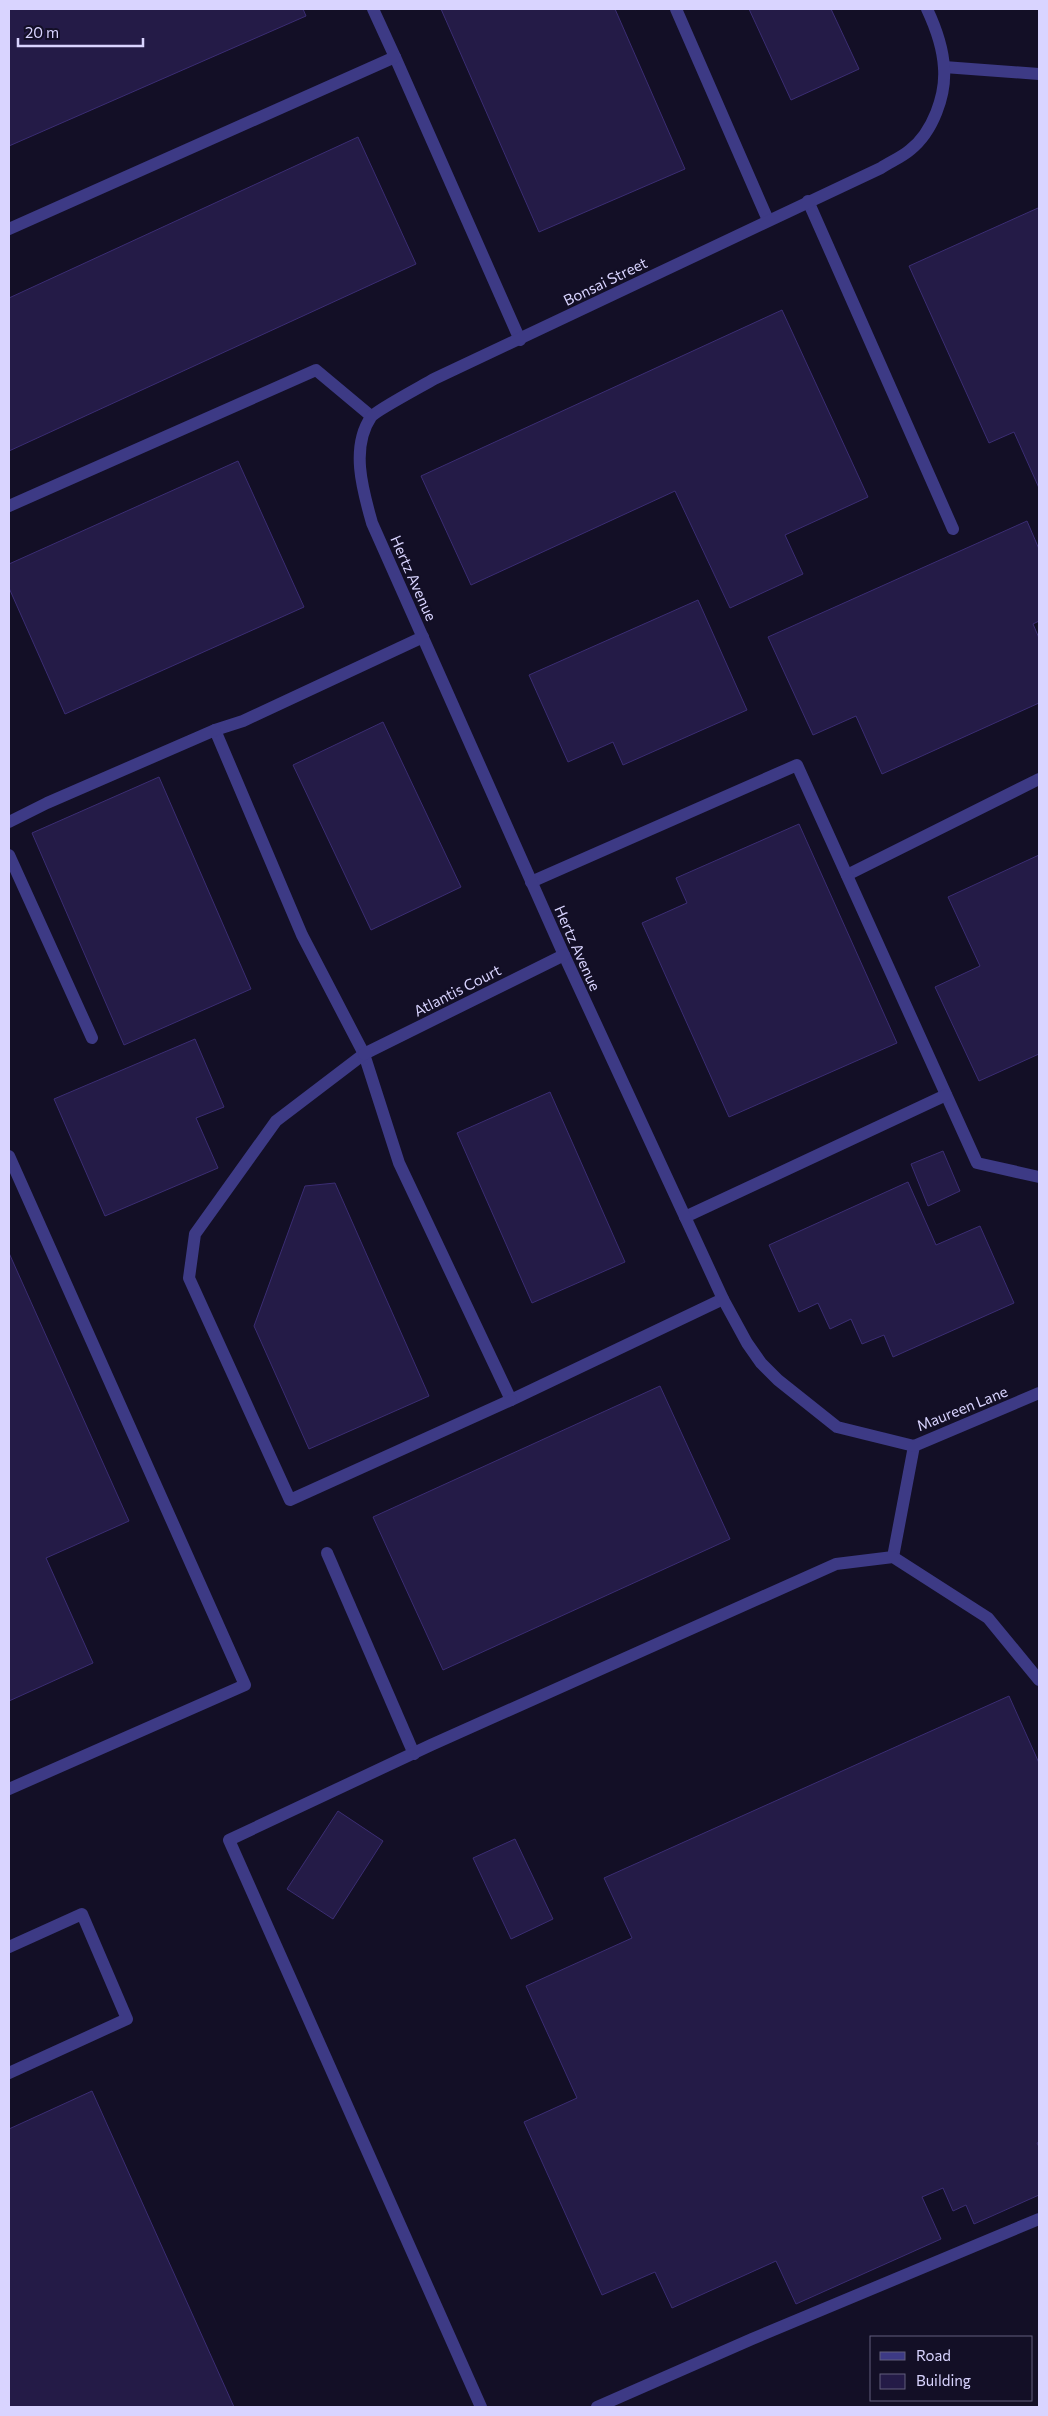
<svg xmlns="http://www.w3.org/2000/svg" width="1048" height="2416" font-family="Commissioner,sans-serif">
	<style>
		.building { fill: #241b47; stroke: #3b2d73 }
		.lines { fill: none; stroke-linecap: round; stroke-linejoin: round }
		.lane { stroke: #3d3a85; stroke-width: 12 }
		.street { stroke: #3d3a85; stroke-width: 12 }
		.labels { text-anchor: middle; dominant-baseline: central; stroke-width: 4; stroke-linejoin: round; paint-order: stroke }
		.street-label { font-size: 15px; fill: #d9d4ff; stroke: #130f26 }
	</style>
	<rect width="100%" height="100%" fill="#130f26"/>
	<!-- building -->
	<g class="building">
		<polygon points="9,9 303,9 306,16 9,146"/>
		<polygon points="441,9 615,9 685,169 539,232"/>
		<polygon points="749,9 831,9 859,69 791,100"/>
		<polygon points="358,137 416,264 9,451 9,298"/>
		<polygon points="1038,208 1039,211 1039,488 1014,432 989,443 909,266"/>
		<polygon points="782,310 868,497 785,535 803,574 730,608 675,491 471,585 421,476"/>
		<polygon points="238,461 304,607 65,714 9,588 9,564"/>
		<polygon points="1027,521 1039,549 1039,621 1033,624 1039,638 1039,703 882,774 856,716 813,735 768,637"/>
		<polygon points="698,600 747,710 623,765 613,742 568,762 529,675"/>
		<polygon points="383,722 461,887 371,930 293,765"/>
		<polygon points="159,777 251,989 124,1045 32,833"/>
		<polygon points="799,824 897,1043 729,1117 642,923 687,903 676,878"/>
		<polygon points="1039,855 1039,1054 979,1081 935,987 980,966 948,897"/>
		<polygon points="195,1039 224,1107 196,1118 218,1168 105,1216 54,1099"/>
		<polygon points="550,1092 625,1262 532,1303 457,1133"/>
		<polygon points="943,1151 960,1191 928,1206 911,1164"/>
		<polygon points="908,1182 936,1245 980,1226 1014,1303 893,1357 884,1335 862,1344 851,1319 830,1329 818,1303 799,1312 769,1245"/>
		<polygon points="335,1183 429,1396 309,1449 254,1326 305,1186"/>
		<polygon points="9,1253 129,1521 46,1558 93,1663 9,1701"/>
		<polygon points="660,1386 730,1539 443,1670 373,1517"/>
		<polygon points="1009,1696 1039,1763 1039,2142 1037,2143 1039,2147 1039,2195 974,2224 966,2205 953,2211 943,2188 922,2197 941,2239 796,2304 776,2261 672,2308 655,2272 602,2295 524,2122 577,2098 526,1986 632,1938 604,1878"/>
		<polygon points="338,1811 383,1841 333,1919 287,1889"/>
		<polygon points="515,1839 553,1919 511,1939 473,1858"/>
		<polygon points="92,2091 234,2407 9,2407 9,2129"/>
	</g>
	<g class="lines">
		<!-- lane -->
		<g class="lane">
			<polyline points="676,9 768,220"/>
			<polyline points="395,57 520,340"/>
			<polyline points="944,67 1039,74"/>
			<polyline points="808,201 953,529"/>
			<polyline points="9,229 395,57 373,9"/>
			<polyline points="9,506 316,370 371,416"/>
			<polyline points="423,637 243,721 215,730 302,935 364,1054 399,1163 511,1400 723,1299"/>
			<polyline points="9,822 47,803 215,730"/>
			<polyline points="9,855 92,1038"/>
			<polyline points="847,875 1039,779"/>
			<polyline points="531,882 797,765 977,1163 1039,1177"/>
			<polyline points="364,1054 276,1121 195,1234 189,1278 290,1500 511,1400"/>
			<polyline points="9,1156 245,1685 9,1789"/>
			<polyline points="685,1217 946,1095"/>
			<polyline points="327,1553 414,1754"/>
			<polyline points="893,1557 914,1446"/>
			<polyline points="9,1947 82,1914 127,2019 9,2073"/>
			<polyline points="481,2407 229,1840 431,1745 836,1564 893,1557 988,1618 1039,1680"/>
			<polyline points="597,2407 752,2339 1039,2219"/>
		</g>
		<!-- street -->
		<g class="street">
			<path d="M927,9C935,26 943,49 944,68C946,95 933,132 910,150C902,157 890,162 881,168L434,379C424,385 375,411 371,417C350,448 363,491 372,523L564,955L723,1299L747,1343L761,1363L778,1380L837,1427L914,1446L1039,1393"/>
			<polyline points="364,1054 564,955"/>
		</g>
	</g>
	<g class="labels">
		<!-- street labels -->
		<g class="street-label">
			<text transform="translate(605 281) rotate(-26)">Bonsai Street</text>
			<text transform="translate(414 578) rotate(66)">Hertz Avenue</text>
			<text transform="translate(578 948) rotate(66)">Hertz Avenue</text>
			<text transform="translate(457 990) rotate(-27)">Atlantis Court</text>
			<text transform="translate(962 1408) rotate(-22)">Maureen Lane</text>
		</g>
	</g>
	<!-- border -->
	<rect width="1048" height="2416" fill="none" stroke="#d9d4ff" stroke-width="20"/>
	<!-- legend -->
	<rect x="870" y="2336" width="162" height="65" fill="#130f26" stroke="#625e7d"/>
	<rect x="880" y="2352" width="25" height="8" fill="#3d3a85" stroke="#625e7d"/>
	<text x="916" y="2361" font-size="15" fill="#d9d4ff">Road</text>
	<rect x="880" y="2374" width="25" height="15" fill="#241b47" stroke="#625e7d"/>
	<text x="916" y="2386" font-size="15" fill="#d9d4ff">Building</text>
	<!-- scale -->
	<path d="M18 38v8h125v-8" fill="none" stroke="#d9d4ff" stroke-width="2.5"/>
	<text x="25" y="38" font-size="15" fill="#d9d4ff" stroke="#130f26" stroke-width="4" paint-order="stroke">20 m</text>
</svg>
